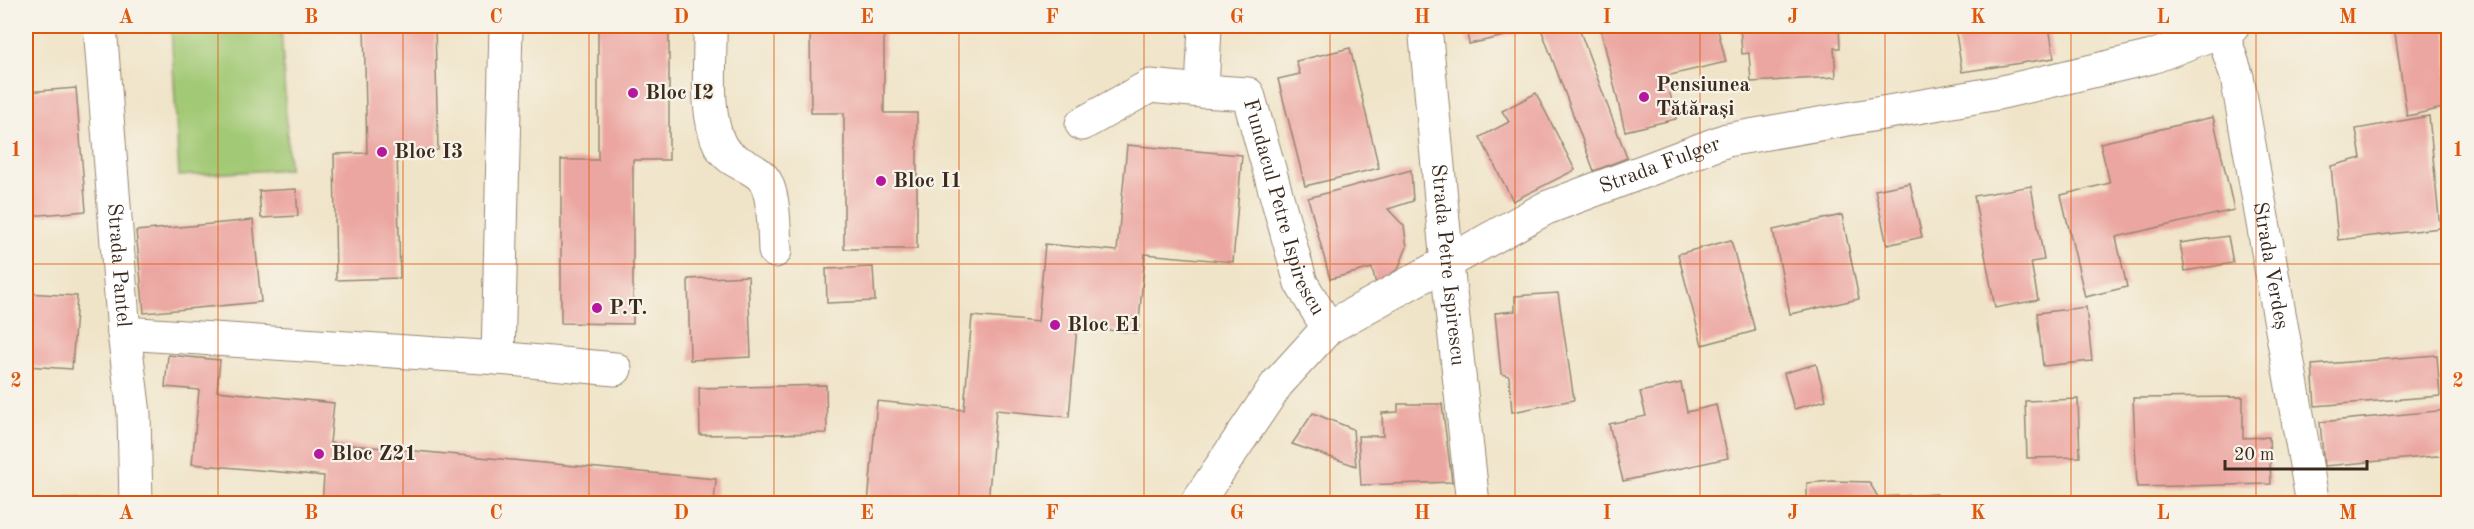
<svg xmlns="http://www.w3.org/2000/svg" width="2474" height="529" font-family="'Old Standard TT',serif">
	<style>
		.green { fill: #a2c974; stroke: #6e7a49; stroke-width: 1.5 }
		.building { fill: #eca6a1 }
		.lines { fill: none; stroke-linecap: round; stroke-linejoin: round }
		.minor-casing { stroke: #968773; stroke-width: 35 }
		.minor { stroke: #fff; stroke-width: 33 }
		.grid { fill: none; stroke: #df570d; stroke-width: 1.5; stroke-opacity: 0.55 }
		.poi-dot { fill: #b5179e; stroke: #f7f3e8; stroke-width: 2 }
		.labels { text-anchor: middle; dominant-baseline: central; stroke-width: 4.5; stroke-linejoin: round; paint-order: stroke }
		.poi-label { font-size: 21px; font-weight: bold; fill: #3b2a1e; stroke: #f7f3e8; text-anchor: start }
		.street-label { font-size: 21px; fill: #3b2a1e; stroke: #f7f3e8 }
		.neatline { fill: none; stroke: #df570d; stroke-width: 2 }
		.grid-label { font-size: 20px; text-anchor: middle; font-weight: bold; fill: #df570d }
	</style>
	<rect width="100%" height="100%" fill="#f7f3e8"/>
	<filter id="ink" filterUnits="userSpaceOnUse"><feTurbulence type="fractalNoise" baseFrequency=".0167" numOctaves="2"/><feDisplacementMap in="SourceGraphic" scale="12" xChannelSelector="R" yChannelSelector="G"/><feConvolveMatrix kernelMatrix="1 2 1 2 8 2 1 2 1" color-interpolation-filters="sRGB"/></filter>
	<filter id="wash" filterUnits="userSpaceOnUse"><feTurbulence type="fractalNoise" baseFrequency=".008" numOctaves="4" result="noise"/><feDisplacementMap in="SourceGraphic" scale="24" xChannelSelector="R" yChannelSelector="G"/><feGaussianBlur stdDeviation="1.35" result="paint"/><feColorMatrix in="noise" values="0 0 0 0 0 0 0 0 0 0 0 0 0 0 0 0 0 1.4 0 .05"/><feComposite in="paint" operator="in"/></filter>
	<g filter="url(#wash)">
		<rect width="100%" height="100%" fill="#f0e4c8"/>
		<!-- green -->
		<polygon class="green" points="171,26 281,26 289,169 179,176"/>
		<g id="blocks">
			<!-- building -->
			<g class="building">
				<polygon points="364,26 435,26 438,150 397,151 400,278 336,280 334,154 367,153"/>
				<polygon points="598,26 669,26 669,160 633,160 633,324 561,323 561,160 598,160"/>
				<polygon points="810,26 884,26 884,113 917,113 917,249 844,249 844,113 811,113"/>
				<polygon points="1466,26 1522,26 1523,32 1469,44"/>
				<polygon points="1540,26 1578,26 1627,158 1594,171"/>
				<polygon points="1600,26 1717,26 1726,62 1666,76 1676,119 1625,131"/>
				<polygon points="1740,26 1839,26 1840,48 1834,48 1836,77 1751,82 1749,53 1742,54"/>
				<polygon points="1955,26 2049,26 2054,58 1962,72"/>
				<polygon points="2394,26 2445,26 2448,39 2448,107 2407,116"/>
				<polygon points="1350,48 1379,168 1305,186 1278,79 1300,74 1296,61"/>
				<polygon points="76,88 86,211 29,216 26,169 26,92"/>
				<polygon points="1536,93 1575,170 1513,201 1480,137 1509,122 1502,111"/>
				<polygon points="2429,116 2440,228 2338,240 2331,166 2361,158 2356,129"/>
				<polygon points="2213,117 2234,210 2116,237 2127,287 2085,297 2061,195 2110,183 2100,143"/>
				<polygon points="1127,145 1242,155 1233,262 1145,254 1138,333 1077,327 1069,417 996,410 988,504 868,504 877,401 964,410 972,316 1038,322 1045,244 1117,251"/>
				<polygon points="1411,170 1413,201 1388,209 1404,226 1407,247 1398,269 1376,284 1372,268 1330,279 1308,198"/>
				<polygon points="1910,183 1922,237 1887,245 1875,190"/>
				<polygon points="2031,186 2044,260 2031,262 2038,300 1995,308 1974,196"/>
				<polygon points="296,189 298,216 261,218 259,191"/>
				<polygon points="1842,215 1859,299 1790,314 1773,230"/>
				<polygon points="253,220 261,302 144,313 136,231"/>
				<polygon points="2228,236 2233,263 2185,271 2180,243"/>
				<polygon points="1731,240 1755,331 1702,345 1678,254"/>
				<polygon points="873,267 875,301 827,303 826,269"/>
				<polygon points="748,276 751,357 690,360 688,279"/>
				<polygon points="26,293 77,296 72,369 26,366"/>
				<polygon points="1558,293 1574,400 1512,412 1509,376 1501,374 1495,313 1515,311 1515,296"/>
				<polygon points="2086,307 2092,361 2043,366 2037,313"/>
				<polygon points="168,355 220,360 217,391 334,403 330,443 716,479 714,504 322,504 324,476 192,464 199,390 165,387"/>
				<polygon points="2437,355 2440,396 2315,406 2312,365"/>
				<polygon points="1816,364 1826,400 1794,409 1784,373"/>
				<polygon points="1681,383 1687,412 1716,405 1728,458 1623,481 1609,424 1646,416 1640,392"/>
				<polygon points="826,385 827,433 700,435 699,388"/>
				<polygon points="2243,397 2243,438 2269,437 2271,484 2137,487 2133,398"/>
				<polygon points="2078,399 2080,457 2027,458 2025,401"/>
				<polygon points="1398,404 1442,404 1452,482 1361,485 1358,436 1383,436 1382,413 1398,412"/>
				<polygon points="2448,410 2448,455 2324,466 2320,422"/>
				<polygon points="1313,413 1353,429 1356,466 1292,444"/>
				<polygon points="1833,481 1869,482 1878,497 1937,494 1937,504 1807,504 1807,483"/>
				<polygon points="131,498 131,504 52,504 52,499"/>
				<polygon points="1741,498 1741,504 1695,504 1695,502"/>
			</g>
		</g>
	</g>
	<g filter="url(#ink)">
		<use href="#blocks" fill-opacity="0" stroke="#968773" stroke-width="1.5"/>
		<g class="lines">
			<!-- minor casing -->
			<g class="minor-casing">
				<g id="minor">
					<path id="s1" d="M100,26L124,333L134,414L136,504"/>
					<path d="M710,26C711,60 704,114 720,145C730,164 751,164 763,178C775,192 774,233 775,251"/>
					<path id="s2" d="M1205,26L1202,91L1248,94L1301,283L1328,328"/>
					<path id="s3" d="M1425,26L1447,264L1473,504"/>
					<path id="s4" d="M2222,31L2237,77L2313,504"/>
					<polyline points="1082,124 1150,86 1202,91"/>
					<polyline points="124,333 498,358 506,26"/>
					<polyline points="498,358 615,369"/>
					<path id="s5" d="M1196,504L1277,384L1328,328L1546,208L1727,140L1998,93L2152,57L2233,26"/>
				</g>
			</g>
			<!-- minor -->
			<use href="#minor" class="minor"/>
		</g>
	</g>
	<!-- grid -->
	<path class="grid" d="M218,26V504M403,26V504M589,26V504M774,26V504M959,26V504M1144,26V504M1330,26V504M1515,26V504M1700,26V504M1885,26V504M2071,26V504M2256,26V504M26,264H2448"/>
	<!-- markers -->
	<g class="poi-dot">
		<circle cx="633" cy="93" r="6"/>
		<circle cx="1644" cy="97" r="6"/>
		<circle cx="382" cy="152" r="6"/>
		<circle cx="881" cy="181" r="6"/>
		<circle cx="597" cy="308" r="6"/>
		<circle cx="1055" cy="325" r="6"/>
		<circle cx="319" cy="454" r="6"/>
	</g>
	<g class="labels">
		<!-- poi labels -->
		<g class="poi-label">
			<text x="1656" y="85">Pensiunea<tspan x="1656" dy="24">Tătărași</tspan></text>
			<text x="645" y="93">Bloc I2</text>
			<text x="394" y="152">Bloc I3</text>
			<text x="893" y="181">Bloc I1</text>
			<text x="609" y="308">P.T.</text>
			<text x="1067" y="325">Bloc E1</text>
			<text x="331" y="454">Bloc Z21</text>
		</g>
		<!-- street labels -->
		<g class="street-label">
			<text stroke="none"><textPath href="#s5" startOffset="591">Strada Fulger</textPath></text>
			<text stroke="none"><textPath href="#s2" startOffset="230">Fundacul Petre Ispirescu</textPath></text>
			<text stroke="none"><textPath href="#s1" startOffset="240">Strada Pantel</textPath></text>
			<text stroke="none"><textPath href="#s3" startOffset="240">Strada Petre Ispirescu</textPath></text>
			<text stroke="none"><textPath href="#s4" startOffset="240">Strada Verdeș</textPath></text>
		</g>
	</g>
	<!-- margin -->
	<rect width="2474" height="529" fill="none" stroke="#f7f3e8" stroke-width="66"/>
	<!-- scale -->
	<path d="M2225 460v9h142v-9" fill="none" stroke="#3b2a1e" stroke-width="3"/>
	<text x="2234" y="460" font-size="18" fill="#3b2a1e" stroke="#f7f3e8" stroke-width="4.5" paint-order="stroke">20 m</text>
	<rect x="33" y="33" width="2408" height="463" class="neatline"/>
	<g class="grid-label">
		<text x="126" y="23">A</text>
		<text x="311" y="23">B</text>
		<text x="496" y="23">C</text>
		<text x="681" y="23">D</text>
		<text x="867" y="23">E</text>
		<text x="1052" y="23">F</text>
		<text x="1237" y="23">G</text>
		<text x="1422" y="23">H</text>
		<text x="1607" y="23">I</text>
		<text x="1793" y="23">J</text>
		<text x="1978" y="23">K</text>
		<text x="2163" y="23">L</text>
		<text x="2348" y="23">M</text>
		<text x="16" y="156">1</text>
		<text x="2458" y="156">1</text>
		<text x="16" y="387">2</text>
		<text x="2458" y="387">2</text>
		<text x="126" y="519">A</text>
		<text x="311" y="519">B</text>
		<text x="496" y="519">C</text>
		<text x="681" y="519">D</text>
		<text x="867" y="519">E</text>
		<text x="1052" y="519">F</text>
		<text x="1237" y="519">G</text>
		<text x="1422" y="519">H</text>
		<text x="1607" y="519">I</text>
		<text x="1793" y="519">J</text>
		<text x="1978" y="519">K</text>
		<text x="2163" y="519">L</text>
		<text x="2348" y="519">M</text>
	</g>
</svg>
